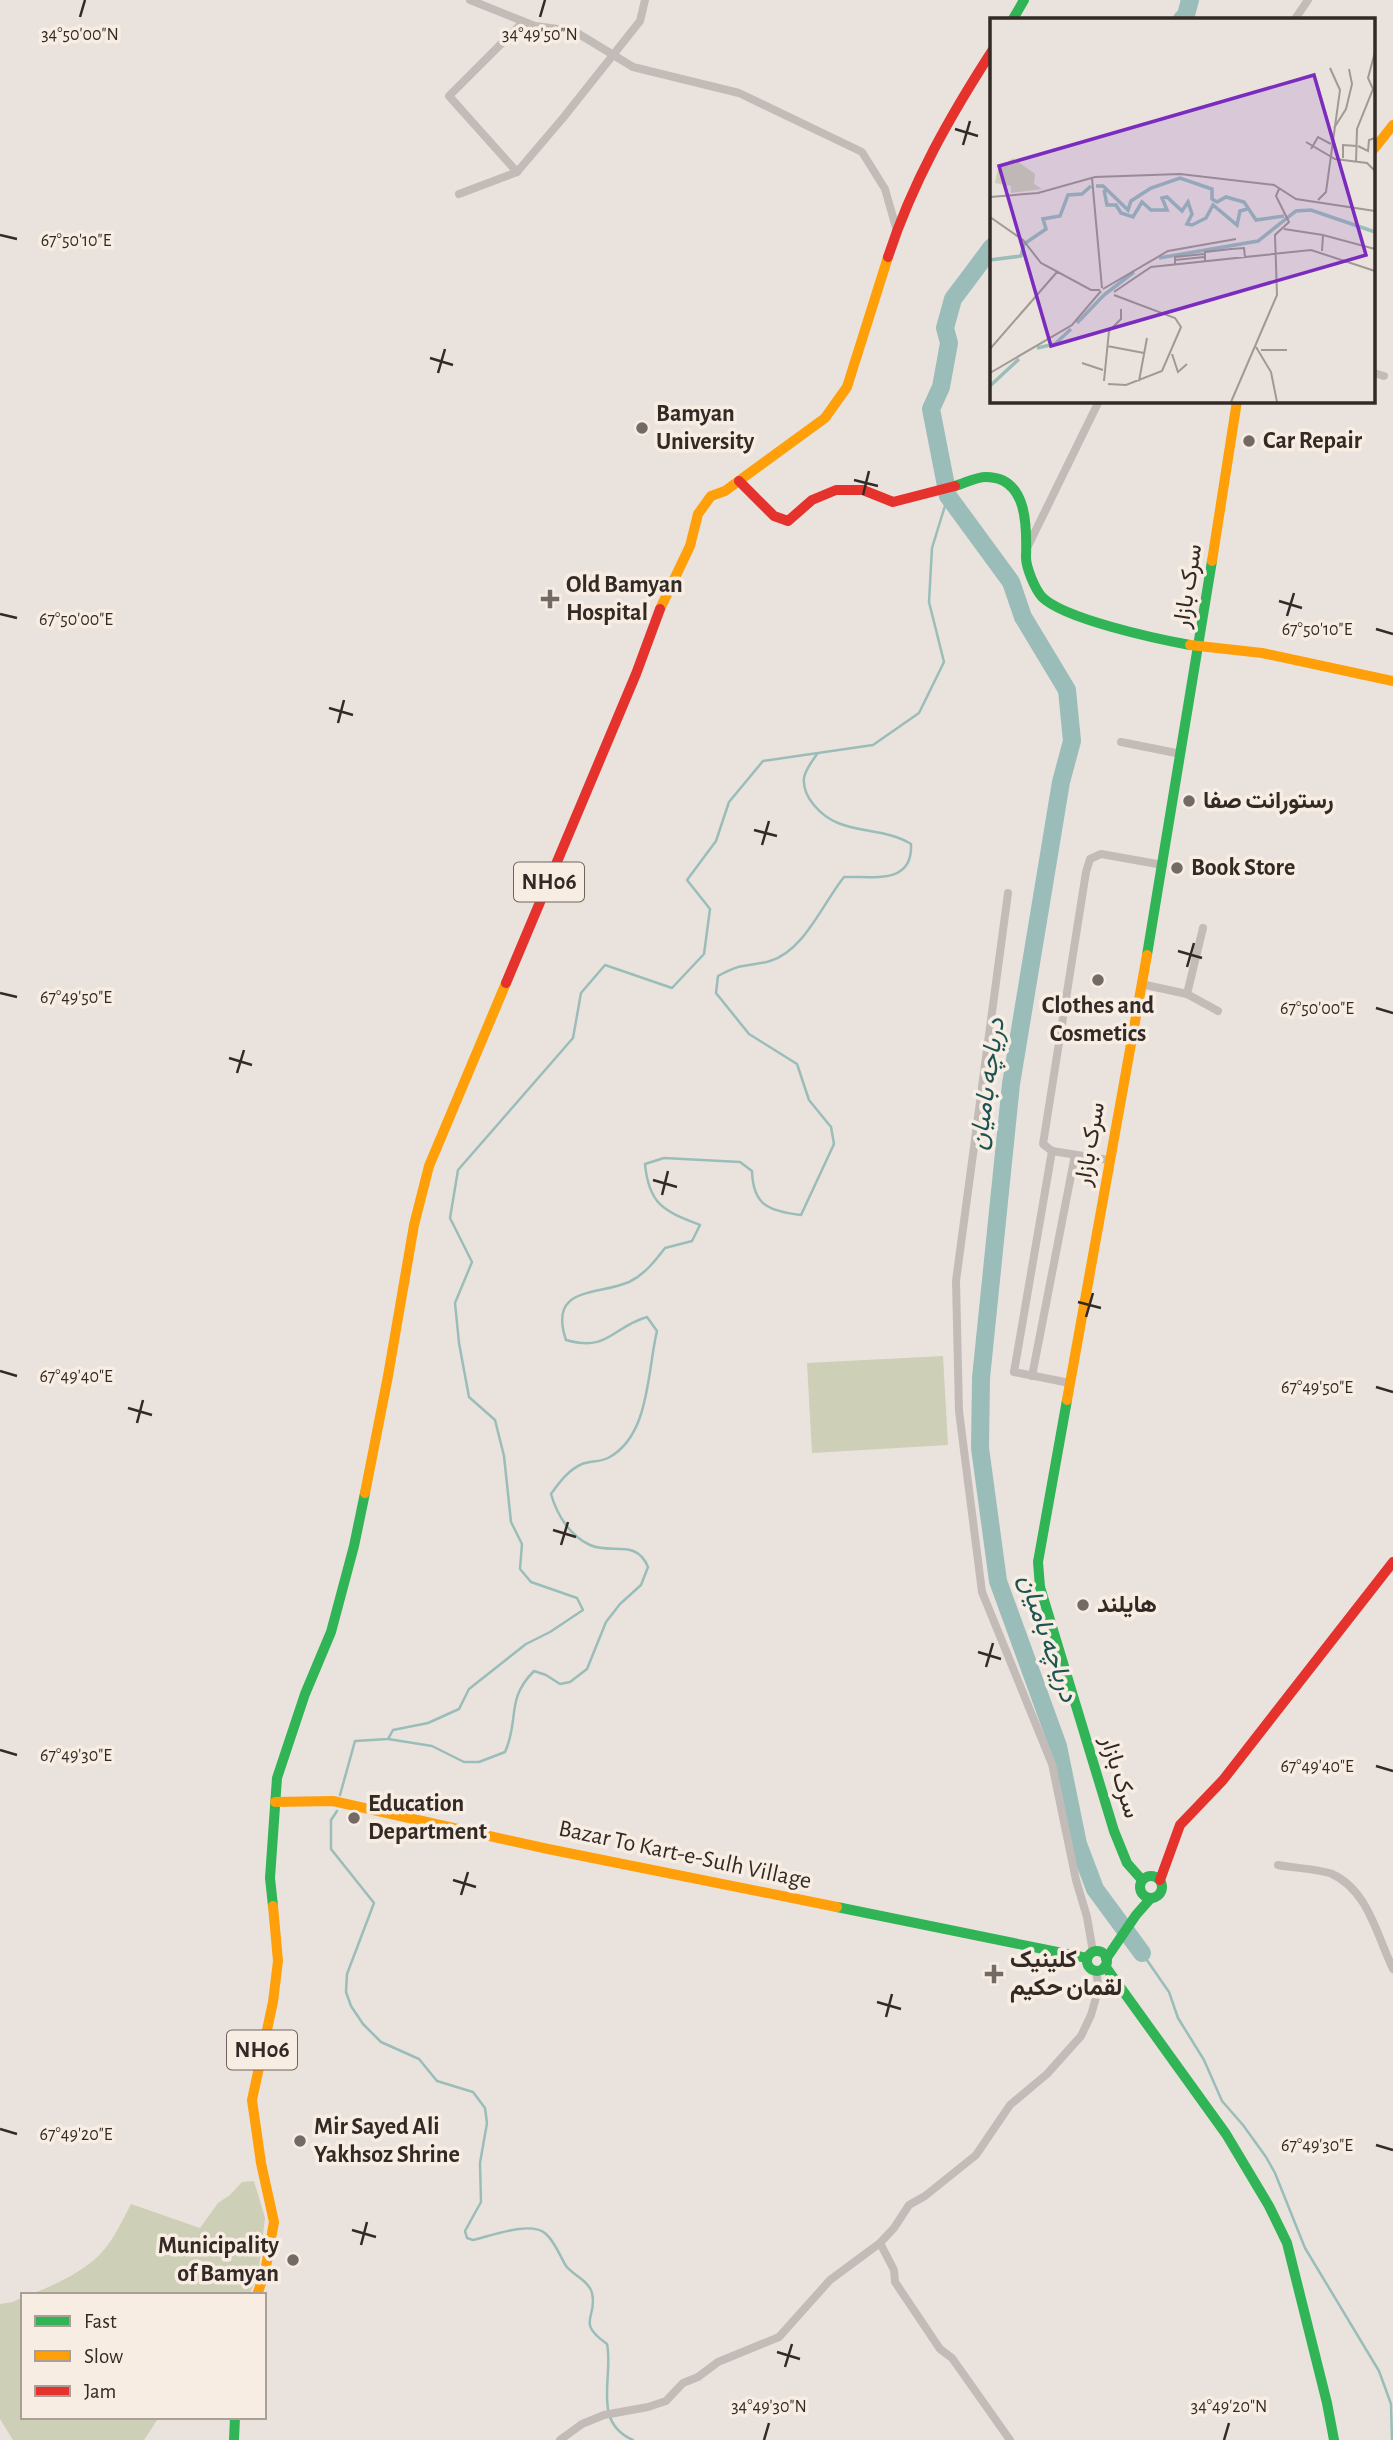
<svg xmlns="http://www.w3.org/2000/svg" width="1393" height="2440" font-family="'Alegreya Sans',Vazirmatn,sans-serif">
	<style>
		.green { fill: #cdcfb7 }
		.lines { fill: none; stroke-linecap: round; stroke-linejoin: round }
		.stream { stroke: #9abdba; stroke-width: 2.5 }
		.river { stroke: #9abdba; stroke-width: 18 }
		.street { stroke: #c3bbb7; stroke-width: 8 }
		.fast { stroke: #30b455; stroke-width: 10 }
		.slow { stroke: #ff9f0a; stroke-width: 10 }
		.jam { stroke: #e5322d; stroke-width: 10 }
		.ticks { fill: none; stroke: #332925; stroke-width: 2.5 }
		.poi-dot { fill: #736a65; stroke: #f8ede3; stroke-width: 2.5 }
		.labels { text-anchor: middle; dominant-baseline: central; stroke-width: 7; stroke-linejoin: round; paint-order: stroke }
		.shield { fill: #f8ede3; stroke: #6e645e; stroke-width: 2 }
		.shield-label { font-size: 23px; font-weight: bold; fill: #332925 }
		.poi-label { font-size: 24px; font-weight: bold; fill: #332925; stroke: #f8ede3; text-anchor: start }
		.street-label { font-size: 24px; fill: #332925; stroke: #f8ede3 }
		.water-label { font-size: 26px; font-style: italic; fill: #1c5453; stroke: #f8ede3 }
		.inset-river { fill: none; stroke: #9abdba; stroke-width: 3.5 }
		.inset-road { fill: none; stroke: #a19993; stroke-width: 2 }
		.view { fill: #7b2cbf; fill-opacity: 0.15; stroke: #7b2cbf; stroke-width: 3.5 }
		.inset-edge { fill: none; stroke: #332925; stroke-width: 3.5 }
		.ticks-label { font-size: 18px; text-anchor: middle; fill: #332925; stroke: #f8ede3; stroke-width: 7; stroke-linejoin: round; paint-order: stroke }
	</style>
	<rect width="100%" height="100%" fill="#eae3dd"/>
	<!-- green -->
	<g class="green">
		<polygon points="943,1356 948,1445 812,1453 807,1363"/>
		<path d="M254,2181L265,2218L258,2275L249,2295H29C51,2287 76,2275 94,2260C111,2246 121,2223 131,2204L200,2228L218,2203L230,2195L242,2182Z"/>
		<polygon points="23,2297 23,2417 159,2417 144,2440 13,2440 0,2419 0,2304 13,2302"/>
	</g>
	<g class="lines">
		<!-- stream -->
		<g class="stream">
			<path d="M388,1739L432,1746L464,1762H479L505,1752C520,1719 505,1700 534,1671L546,1675L560,1684L570,1682L587,1669L606,1622L620,1604L641,1585L648,1567C636,1538 611,1555 590,1545C570,1536 557,1515 551,1494C559,1483 568,1470 582,1464C590,1461 600,1462 608,1458C650,1436 647,1372 657,1331L647,1317C612,1327 609,1352 566,1340C548,1286 596,1296 629,1282C644,1275 655,1261 665,1248L692,1241L700,1225C665,1211 649,1206 645,1164L664,1158L740,1162L752,1171C753,1205 768,1211 801,1215L834,1144L831,1127L809,1100L797,1064L749,1034L716,993L718,976C726,972 734,967 743,966C751,964 761,964 770,961C804,951 823,903 844,877C874,876 913,885 911,844C889,830 862,833 838,823C821,816 802,797 804,778C805,770 813,760 817,754"/>
			<polyline points="340,1795 355,1741 388,1739 393,1730 428,1723 459,1709 469,1689 526,1644 550,1632 583,1610 577,1598 531,1582 520,1569 522,1544 511,1522 504,1456 495,1420 469,1397 459,1343 455,1303 472,1262 450,1218 458,1170 573,1038 581,993 605,965 672,988 704,954 710,909 687,880 716,841 729,802 763,761 873,745 919,713 944,662 929,602 932,548 948,496"/>
			<path d="M337,1811L331,1820V1849L374,1903L347,1974L346,1992L351,2006L363,2024L381,2042L419,2059L437,2081L473,2092L485,2108L487,2123L480,2163L481,2202L465,2231L467,2238L473,2240C491,2236 531,2220 546,2234C555,2242 560,2256 566,2266C573,2275 589,2281 592,2293C598,2319 575,2321 607,2344C614,2377 591,2422 633,2440"/>
			<polyline points="1142,1953 1169,1992 1178,2018 1204,2060 1222,2101 1243,2125 1266,2157 1275,2173 1305,2248 1379,2371 1391,2404 1392,2440"/>
		</g>
		<!-- river -->
		<g class="river">
			<polyline points="1182,19 1186,15 1190,0"/>
			<polyline points="992,247 953,299 945,328 949,343 941,387 931,409 948,496 1011,582 1023,617 1067,690 1072,741 1061,782 1011,1084 981,1378 980,1448 998,1581 1058,1746 1078,1844 1095,1889 1142,1953"/>
		</g>
		<!-- street -->
		<g class="street">
			<polyline points="470,0 535,26 574,31 633,67 739,93 862,152 885,189 897,231"/>
			<polyline points="1295,19 1308,0"/>
			<polyline points="517,172 449,96 523,22"/>
			<polyline points="459,194 517,172 563,118 640,21 645,0"/>
			<polyline points="1374,373 1384,376"/>
			<polyline points="1028,546 1099,401"/>
			<polyline points="1121,742 1181,754"/>
			<polyline points="1008,893 956,1281 959,1411 982,1592 1052,1764 1076,1880 1087,1917 1093,1952"/>
			<polyline points="1141,984 1187,994 1203,928"/>
			<polyline points="1187,994 1218,1011"/>
			<polyline points="1052,1151 1014,1372 1070,1383"/>
			<polyline points="1109,1160 1052,1151 1043,1144 1086,872 1090,859 1101,854 1163,865"/>
			<polyline points="1032,1376 1075,1155"/>
			<path d="M1278,1865C1292,1868 1320,1869 1332,1874C1368,1890 1377,1936 1393,1969"/>
			<polyline points="880,2243 894,2270 895,2282 940,2349 952,2358 1010,2440"/>
			<polyline points="560,2440 582,2424 604,2415 648,2407 666,2401 683,2383 698,2377 718,2362 779,2337 830,2280 880,2243 894,2228 909,2205 925,2196 976,2155 1010,2105 1047,2074 1081,2036 1091,2015 1097,1994 1098,1983 1096,1971"/>
		</g>
		<!-- fast -->
		<g class="fast">
			<polyline points="1013,19 1024,0"/>
			<path d="M955,486C965,483 976,477 986,477C1028,477 1027,528 1026,557C1026,568 1035,589 1042,597C1064,619 1157,639 1190,645"/>
			<polyline points="1147,955 1212,561"/>
			<polyline points="1067,1400 1038,1562 1040,1587 1114,1831 1127,1863 1142,1880"/>
			<circle cx="1151" cy="1887" r="11"/>
			<polyline points="273,1906 270,1878 277,1778 305,1694 331,1632 354,1546 365,1493"/>
			<polyline points="837,1907 1087,1958"/>
			<circle cx="1097" cy="1961" r="10"/>
			<polyline points="1106,1959 1136,1915 1151,1898"/>
			<polyline points="1105,1966 1226,2134 1269,2206 1287,2243 1327,2403 1334,2440"/>
			<polyline points="234,2440 235,2417"/>
		</g>
		<!-- slow -->
		<g class="slow">
			<polyline points="1374,149 1393,125"/>
			<polyline points="1212,561 1237,401"/>
			<polyline points="660,609 690,546 698,514 711,496 725,491 825,418 847,387 888,257"/>
			<polyline points="1190,645 1262,653 1393,681"/>
			<polyline points="1067,1400 1147,955"/>
			<polyline points="365,1493 388,1376 414,1225 429,1166 506,983"/>
			<polyline points="275,1802 333,1801 548,1849 837,1907"/>
			<polyline points="257,2295 265,2272 274,2222 261,2163 252,2100 273,2002 278,1961 273,1906"/>
		</g>
		<!-- jam -->
		<g class="jam">
			<path d="M888,257C912,183 950,116 992,51"/>
			<polyline points="739,481 774,516 788,521 812,500 836,490 863,490 893,502 955,486"/>
			<polyline points="506,983 636,674 660,609"/>
			<polyline points="1160,1880 1180,1825 1223,1780 1393,1562"/>
		</g>
	</g>
	<!-- ticks -->
	<path class="ticks" d="M80,17L85,0M540,17L545,0M955,129L978,136M963,145L970,121M0,235L17,239M430,358L453,365M438,373L445,349M854,480L878,486M863,495L869,471M1279,601L1302,608M0,614L17,618M1287,616L1294,593M1376,629L1393,634M329,708L353,715M338,723L344,700M754,830L777,836M762,845L769,821M1178,951L1202,958M1187,967L1194,943M0,993L17,997M1376,1008L1393,1013M229,1058L252,1065M237,1073L244,1050M653,1180L677,1187M662,1195L668,1171M1078,1302L1101,1308M1086,1317L1093,1293M0,1371L17,1376M1376,1387L1393,1392M128,1408L152,1415M137,1423L143,1400M553,1530L576,1537M561,1545L568,1522M978,1652L1001,1659M986,1667L993,1643M0,1750L17,1755M1376,1766L1393,1771M453,1880L476,1887M461,1895L468,1872M877,2002L901,2009M886,2017L892,1994M0,2129L17,2134M1376,2145L1393,2150M352,2230L376,2237M361,2245L367,2222M777,2352L800,2359M785,2367L792,2344M764,2440L769,2423M1224,2440L1229,2423"/>
	<!-- markers -->
	<g class="poi-dot">
		<circle cx="642" cy="428" r="7"/>
		<circle cx="1249" cy="441" r="7"/>
		<path d="M546.5 588.5h7v7h7v7h-7v7h-7v-7h-7v-7h7z"/>
		<circle cx="1189" cy="801" r="7"/>
		<circle cx="1177" cy="868" r="7"/>
		<circle cx="1098" cy="980" r="7"/>
		<circle cx="1083" cy="1605" r="7"/>
		<circle cx="354" cy="1818" r="7"/>
		<path d="M990.5 1963.5h7v7h7v7h-7v7h-7v-7h-7v-7h7z"/>
		<circle cx="300" cy="2141" r="7"/>
		<circle cx="293" cy="2260" r="7"/>
	</g>
	<g class="labels">
		<!-- shield labels -->
		<g class="shield">
			<rect x="514" y="862.5" width="70" height="39" rx="5"/>
			<rect x="227" y="2030.5" width="70" height="39" rx="5"/>
		</g>
		<g class="shield-label">
			<text x="549" y="882">NH06</text>
			<text x="262" y="2050">NH06</text>
		</g>
		<!-- poi labels -->
		<g class="poi-label">
			<text x="656" y="414">Bamyan<tspan x="656" dy="28">University</tspan></text>
			<text x="1263" y="441">Car Repair</text>
			<text x="566" y="585">Old Bamyan<tspan x="566" dy="28">Hospital</tspan></text>
			<text x="1203" y="801">رستورانت صفا</text>
			<text x="1191" y="868">Book Store</text>
			<text x="1098" y="1006" text-anchor="middle">Clothes and<tspan x="1098" dy="28">Cosmetics</tspan></text>
			<text x="1097" y="1605">هایلند</text>
			<text x="368" y="1804">Education<tspan x="368" dy="28">Department</tspan></text>
			<text x="1010" y="1960">کلینیک<tspan x="1010" dy="28">لقمان حکیم</tspan></text>
			<text x="314" y="2127">Mir Sayed Ali<tspan x="314" dy="28">Yakhsoz Shrine</tspan></text>
			<text x="279" y="2246" text-anchor="end">Municipality<tspan x="279" dy="28">of Bamyan</tspan></text>
		</g>
		<!-- street labels -->
		<g class="street-label">
			<text transform="translate(1188 586) rotate(-81)">سرک بازار</text>
			<text transform="translate(1090 1144) rotate(-80)">سرک بازار</text>
			<text transform="translate(1120 1777) rotate(73)">سرک بازار</text>
			<text transform="translate(685 1855) rotate(12)">Bazar To Kart-e-Sulh Village</text>
		</g>
		<!-- water labels -->
		<g class="water-label">
			<text transform="translate(987 1084) rotate(-82)">دریاچه بامیان</text>
			<text transform="translate(1048 1638) rotate(71)">دریاچه بامیان</text>
		</g>
	</g>
	<!-- overview -->
	<g transform="translate(990 18)">
		<rect width="385" height="385" fill="#eae3dd"/>
		<path d="M23,140L45,156L44,166L52,171L21,175V168L5,165L8,151Z" fill="#cdcfb7"/>
		<path class="inset-river" d="M106,168H113L138,192L141,183L161,170L190,160L222,171V181L227,184L236,179L254,184L266,202L294,198M114,172L117,187H126L131,195L143,199L152,184L161,192H177L172,180L177,179L192,193L198,184L202,196L197,206L202,207L216,200L223,187L247,207L250,193L257,191M169,240L268,223L306,193L321,192L385,214M0,242L31,238L34,226L56,211L53,201L70,198L78,177L92,176L101,168M114,277L144,254M87,305L114,277M47,330L65,326L81,311M0,368L29,341"/>
		<path class="inset-road" d="M344,110L356,91L362,66L359,51M316,124L345,141L377,145L385,153M368,128L378,133L379,122L385,120M321,131L328,119L341,126M353,140V127L367,128M366,144L367,111L383,71L378,60L385,34M102,160L112,270M0,179L48,175L105,159L190,156L284,167L306,181L385,193M328,182L336,174L350,72L340,50M0,199L33,222L51,245L101,272H110M294,211L333,217M332,233L333,217L385,231M185,242L214,239M215,243V234L241,231L254,230L255,239M185,247V239L214,236M113,271L178,233L246,221M124,274L161,249L321,232L385,253M117,328L154,335M266,329L281,354L287,384M0,331L67,254M271,332H297M182,336L188,354L197,346M92,345L113,352M0,355L82,307L111,273M114,363L119,313L131,301V291M149,363L157,320M118,366L136,367L172,353L191,309L185,300L124,277M241,384L287,277L285,217L299,204L286,178L289,171"/>
		<path class="view" d="M324,57L376,237L61,328L9,148Z"/>
		<rect width="385" height="385" class="inset-edge"/>
	</g>
	<g class="ticks-label">
		<text x="80" y="40">34°50'00"N</text>
		<text x="540" y="40">34°49'50"N</text>
		<text x="76" y="246">67°50'10"E</text>
		<text x="76" y="625">67°50'00"E</text>
		<text x="1317" y="635">67°50'10"E</text>
		<text x="76" y="1003">67°49'50"E</text>
		<text x="1317" y="1014">67°50'00"E</text>
		<text x="76" y="1382">67°49'40"E</text>
		<text x="1317" y="1393">67°49'50"E</text>
		<text x="76" y="1761">67°49'30"E</text>
		<text x="1317" y="1772">67°49'40"E</text>
		<text x="76" y="2140">67°49'20"E</text>
		<text x="1317" y="2151">67°49'30"E</text>
		<text x="769" y="2412">34°49'30"N</text>
		<text x="1229" y="2412">34°49'20"N</text>
	</g>
	<!-- legend -->
	<rect x="21" y="2293" width="245" height="126" fill="#f8ede3" stroke="#a99f97" stroke-width="2"/>
	<rect x="35" y="2316" width="35" height="10" fill="#30b455" stroke="#a99f97" stroke-width="2"/>
	<text x="84" y="2328" font-size="21" fill="#332925">Fast</text>
	<rect x="35" y="2351" width="35" height="10" fill="#ff9f0a" stroke="#a99f97" stroke-width="2"/>
	<text x="84" y="2363" font-size="21" fill="#332925">Slow</text>
	<rect x="35" y="2386" width="35" height="10" fill="#e5322d" stroke="#a99f97" stroke-width="2"/>
	<text x="84" y="2398" font-size="21" fill="#332925">Jam</text>
</svg>
